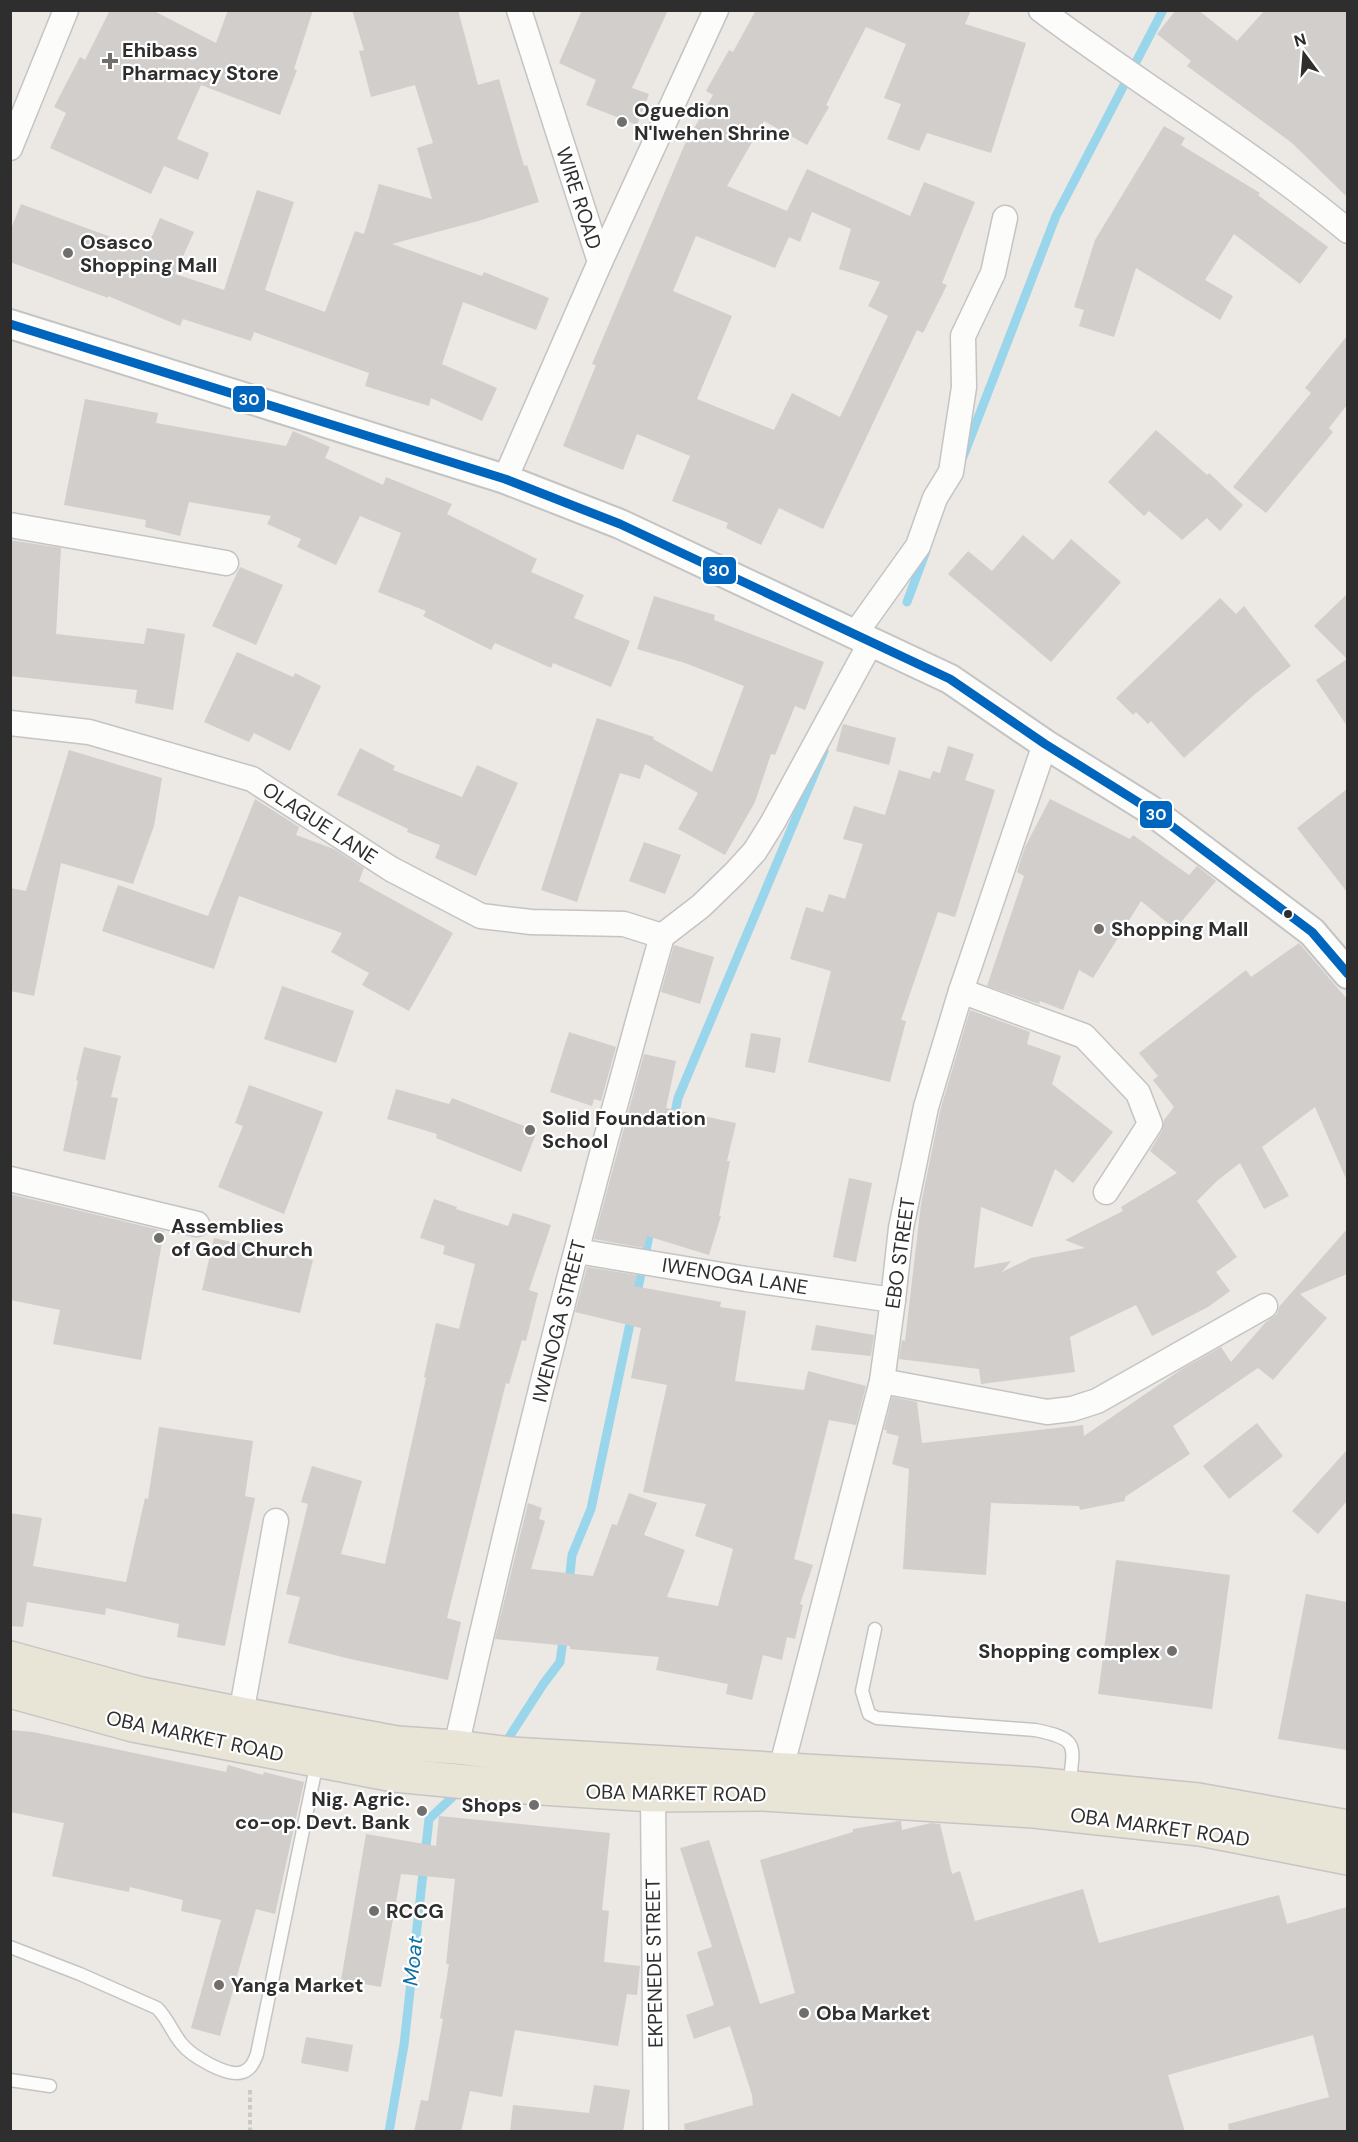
<svg xmlns="http://www.w3.org/2000/svg" width="1358" height="2142" font-family="'DM Sans',sans-serif">
	<style>
		.lines { fill: none; stroke-linecap: round; stroke-linejoin: round }
		.stream { stroke: #99d6ec; stroke-width: 9 }
		.building { fill: #d1cecb; fill-rule: evenodd }
		.service-casing { stroke: #c5c4c5; stroke-width: 15 }
		.minor-casing { stroke: #c5c4c5; stroke-width: 27 }
		.tertiary-casing { stroke: #c5c4c5; stroke-width: 32 }
		.primary-casing { stroke: #c6c5c4; stroke-width: 36 }
		.path { stroke: #c9c9c8; stroke-width: 4; stroke-dasharray: 4.5 3; stroke-linecap: butt }
		.service { stroke: #fcfcfb; stroke-width: 12 }
		.minor { stroke: #fcfcfb; stroke-width: 24 }
		.tertiary { stroke: #fcfcfb; stroke-width: 28 }
		.primary { stroke: #e8e4d6; stroke-width: 33 }
		.bus-1-casing { stroke: #fff; stroke-width: 14 }
		.bus-1 { stroke: #0065bd; stroke-width: 9 }
		.poi-dot { fill: #706f6e; stroke: #fff; stroke-width: 2 }
		.bus-dot { fill: #2e2e2e; stroke: #fff; stroke-width: 2 }
		.labels { text-anchor: middle; dominant-baseline: central; stroke-width: 4.5; stroke-linejoin: round; paint-order: stroke }
		.poi-label { font-size: 20px; font-weight: bold; fill: #2e2e2e; stroke: #fff; text-anchor: start }
		.street-label { font-size: 20px; fill: #2e2e2e; stroke: #fff }
		.water-label { font-size: 21px; font-style: italic; fill: #0d6fa3; stroke: #fff }
		.line-badge { stroke: #fff; stroke-width: 2 }
		.badge-label { font-size: 16px; text-anchor: middle; font-weight: bold; fill: #fff }
	</style>
	<rect width="100%" height="100%" fill="#ece8e4"/>
	<g class="lines">
		<!-- stream -->
		<g class="stream">
			<polyline points="963,457 1056,216 1163,10"/>
			<polyline points="907,602 926,551"/>
			<polyline points="673,1122 678,1098 824,751"/>
			<polyline points="636,1298 651,1226"/>
			<polyline points="569,1583 572,1555 591,1509 632,1314"/>
			<polyline points="504,1745 544,1683 560,1662 564,1633"/>
			<polyline points="389,2132 404,2045 429,1819 460,1790"/>
		</g>
	</g>
	<!-- building -->
	<g class="building">
		<polygon points="110,10 152,10 216,43 228,10 313,10 294,69 297,70 280,115 201,85 177,139 209,153 198,180 164,166 151,194 50,148 66,113 54,107 80,57 85,60"/>
		<polygon points="352,10 458,10 478,85 499,79 524,166 527,165 539,202 478,221 392,244 482,276 484,272 549,298 536,330 463,302 442,364 497,388 482,421 431,398 429,406 365,386 369,373 254,332 251,341 183,319 180,326 108,296 108,298 10,262 10,231 21,204 146,250 160,218 194,232 175,274 224,290 257,190 294,202 265,290 325,312 355,231 364,234 379,184 432,199 417,148 433,143 415,85 371,97 359,51 364,50"/>
		<polygon points="582,10 668,10 632,88 649,94 637,125 586,105 596,80 559,63"/>
		<path d="M756,10H971L965,24L1026,43L991,153L927,133L919,151L887,139L901,104L884,98L906,44L866,27L826,105L829,107L807,145L764,121L727,186L787,211L807,169L910,216L924,182L975,202L942,283L947,285L923,333L917,330L823,529L779,508L761,545L726,528L728,523L672,501L690,456L637,434L623,470L563,446L596,365L592,364L684,146L713,95L706,91L729,50L733,52ZM812,212L851,229L839,269L880,282L868,306L888,316L840,417L792,393L774,430L697,399L732,316L673,291L696,236L775,268L789,237L800,242Z"/>
		<polygon points="1176,10 1198,10 1237,41 1265,10 1347,10 1347,197 1292,143 1187,66 1191,61 1157,34"/>
		<polygon points="1164,126 1185,138 1181,145 1260,193 1258,195 1328,247 1300,284 1234,234 1205,280 1233,296 1220,320 1136,268 1114,337 1079,326 1084,310 1074,307 1095,240"/>
		<polygon points="1347,336 1347,405 1329,428 1333,432 1266,513 1233,487 1311,393 1305,388"/>
		<polygon points="85,399 158,413 156,423 286,446 293,431 330,447 325,458 383,485 386,477 452,504 447,514 537,559 531,572 584,595 574,618 630,641 611,687 553,663 551,668 495,643 491,650 423,616 426,611 378,592 401,533 360,516 336,565 297,547 301,539 267,524 271,516 189,502 180,536 145,527 146,520 64,505"/>
		<polygon points="1156,430 1207,475 1209,473 1243,505 1220,531 1207,518 1182,540 1149,511 1144,516 1108,482"/>
		<polygon points="1023,535 1053,560 1071,539 1121,582 1051,662 948,574 968,551 992,571"/>
		<polygon points="10,540 61,548 56,634 144,644 147,628 185,634 173,710 135,703 137,690 10,676"/>
		<polygon points="240,567 283,585 256,645 212,626"/>
		<polygon points="1347,594 1347,726 1316,680 1347,659 1314,626"/>
		<polygon points="654,596 715,615 714,620 824,662 805,710 795,706 775,755 771,754 755,802 725,855 678,829 698,793 645,764 640,779 620,773 577,902 541,890 597,718 654,737 653,739 712,772 744,686 685,663 637,649"/>
		<polygon points="1220,598 1236,614 1244,606 1291,666 1255,694 1184,758 1151,721 1148,724 1136,712 1133,715 1116,698"/>
		<polygon points="237,652 293,677 295,673 321,686 290,751 254,733 249,742 204,722"/>
		<polygon points="843,724 896,738 889,765 836,751"/>
		<polygon points="948,746 974,754 965,780 995,790 955,917 938,912 901,1020 906,1021 890,1082 808,1062 831,971 790,959 806,907 823,912 829,894 845,899 863,844 843,839 854,806 885,815 899,770 930,779 933,771 940,773"/>
		<polygon points="360,748 395,766 393,770 462,797 477,765 518,783 476,876 435,858 440,845 407,832 408,829 337,795"/>
		<polygon points="69,750 162,778 154,826 133,884 61,863 34,996 10,991 10,888 26,891"/>
		<polygon points="1347,789 1347,892 1297,828"/>
		<polygon points="255,799 299,827 296,835 334,849 364,868 359,881 453,933 409,1011 362,985 369,973 331,952 342,933 239,896 214,969 102,931 118,885 208,916"/>
		<polygon points="1050,799 1130,839 1133,835 1189,875 1197,866 1216,881 1175,929 1141,901 1093,978 1079,970 1063,1010 1040,1001 1039,1004 987,986 1024,876 1017,872 1025,847"/>
		<polygon points="644,842 681,855 665,894 629,881"/>
		<polygon points="1299,943 1347,999 1347,1181 1315,1107 1262,1147 1289,1196 1264,1209 1240,1163 1218,1180 1197,1201 1237,1257 1216,1272 1230,1291 1208,1307 1152,1336 1136,1305 1070,1337 1075,1372 981,1384 979,1369 899,1359 902,1340 905,1341 921,1204 940,1111 970,1010 1030,1032 1027,1044 1061,1056 1052,1084 1113,1132 1073,1183 1055,1169 1032,1227 981,1207 974,1268 1011,1261 1002,1272 1031,1258 1085,1248 1065,1240 1123,1211 1121,1207 1177,1173 1150,1151 1162,1131 1164,1120 1174,1107 1153,1080 1158,1076 1139,1053 1246,970 1251,977"/>
		<polygon points="674,945 714,957 700,1004 661,992"/>
		<polygon points="282,986 354,1011 336,1063 264,1039"/>
		<polygon points="569,1032 616,1047 601,1101 594,1099 592,1106 550,1092"/>
		<polygon points="751,1033 781,1038 775,1073 745,1067"/>
		<polygon points="84,1047 121,1056 111,1097 118,1098 105,1160 63,1151 78,1081 76,1080"/>
		<polygon points="644,1054 676,1061 666,1108 736,1123 727,1161 730,1161 719,1216 721,1216 709,1255 647,1236 644,1248 594,1239"/>
		<polygon points="249,1085 323,1112 284,1214 218,1187 243,1126 235,1123"/>
		<polygon points="396,1089 449,1104 452,1098 537,1131 521,1172 436,1138 437,1134 387,1119"/>
		<polygon points="849,1178 872,1183 856,1262 833,1257"/>
		<polygon points="10,1194 164,1231 141,1360 53,1344 60,1310 10,1300"/>
		<polygon points="434,1199 457,1207 456,1209 508,1226 513,1213 551,1225 529,1290 538,1293 526,1341 522,1340 509,1384 506,1383 447,1618 461,1622 448,1680 346,1658 288,1643 300,1597 286,1594 308,1504 301,1502 312,1466 362,1481 341,1554 385,1564 426,1378 424,1377 436,1323 459,1329 475,1264 443,1254 445,1246 420,1238"/>
		<polygon points="1347,1229 1347,1274 1300,1294 1327,1318 1273,1380 1258,1368 1173,1426 1190,1454 1125,1497 1125,1501 1080,1510 1079,1506 991,1503 986,1575 903,1569 909,1469 892,1464 899,1436 886,1433 887,1430 884,1430 892,1397 917,1402 922,1443 1083,1425 1084,1436 1182,1369 1221,1347 1231,1362 1266,1322 1277,1314 1279,1307"/>
		<polygon points="214,1238 313,1260 300,1313 202,1290"/>
		<polygon points="587,1267 637,1275 634,1286 721,1302 720,1307 746,1311 735,1381 804,1390 808,1371 866,1386 856,1425 829,1420 794,1559 813,1565 800,1604 803,1605 795,1639 787,1637 782,1660 763,1655 752,1700 726,1694 728,1684 656,1670 659,1657 570,1649 570,1646 495,1639 528,1503 542,1508 539,1519 545,1521 531,1569 593,1576 612,1524 617,1525 629,1493 657,1503 644,1535 685,1550 667,1597 718,1606 733,1549 695,1536 706,1504 643,1492 667,1385 631,1378 641,1328 575,1312"/>
		<polygon points="816,1325 874,1335 871,1356 811,1350"/>
		<polygon points="1257,1423 1283,1456 1229,1499 1203,1466"/>
		<polygon points="159,1427 253,1441 245,1496 255,1498 225,1646 177,1637 179,1624 106,1608 105,1615 27,1602 23,1627 10,1626 10,1513 42,1518 33,1566 126,1582 145,1498 148,1499"/>
		<polygon points="1347,1450 1347,1501 1318,1534 1292,1511"/>
		<polygon points="1116,1560 1230,1575 1212,1709 1098,1694"/>
		<polygon points="1306,1594 1347,1602 1347,1750 1278,1739"/>
		<polygon points="10,1730 33,1732 226,1772 228,1765 263,1775 264,1772 304,1782 275,1914 256,1909 220,2036 191,2028 221,1920 181,1911 183,1900 130,1887 129,1892 52,1876 64,1823 10,1812"/>
		<polygon points="439,1816 610,1833 602,1910 609,1911 604,1962 640,1966 637,1995 627,1994 618,2046 515,2030 502,2097 470,2091 461,2132 414,2132 421,2100 428,2101 443,2019 440,2018 449,1964 446,1964 455,1879 401,1874 381,1987 341,1980 366,1834 436,1846"/>
		<polygon points="899,1821 901,1821 902,1830 931,1823 940,1824 952,1874 960,1871 975,1921 1083,1889 1099,1943 1279,1895 1287,1924 1347,1907 1347,2132 1229,2132 1228,2124 1329,2097 1313,2035 1168,2075 1185,2132 685,2132 684,2124 753,2105 752,2095 730,2026 694,2039 686,2015 714,2005 697,1952 712,1947 680,1848 709,1840 760,2004 795,1993 760,1860 853,1832 853,1829"/>
		<polygon points="306,2037 353,2045 348,2072 301,2063"/>
		<polygon points="594,2085 630,2090 623,2132 510,2132 513,2105 589,2113"/>
	</g>
	<g class="lines">
		<!-- service casing -->
		<g class="service-casing">
			<g id="service">
				<path d="M875,1629L862,1691L869,1714L877,1718L1035,1730C1080,1739 1074,1745 1069,1786"/>
				<path d="M10,1947L80,1974L157,2008C168,2019 172,2032 181,2043C191,2056 228,2078 243,2072C251,2069 254,2062 257,2054L317,1762"/>
				<polyline points="10,2080 50,2086"/>
			</g>
		</g>
		<!-- minor casing -->
		<g class="minor-casing">
			<g id="minor">
				<path d="M1041,10C1142,86 1251,150 1348,231"/>
				<polyline points="10,148 66,10"/>
				<polyline points="600,262 716,10"/>
				<polyline points="505,479 600,262 519,10"/>
				<polyline points="10,525 226,563"/>
				<polyline points="855,634 918,546 935,498 951,472 964,387 963,336 993,273 1005,218"/>
				<path d="M10,723L89,732L252,779L391,869L481,916L531,922L624,924L662,936C586,1204 517,1475 456,1747"/>
				<polyline points="662,936 701,906 735,873 755,851 773,822 871,642"/>
				<polyline points="961,991 1084,1036 1138,1093 1150,1124 1106,1192"/>
				<polyline points="10,1179 197,1224"/>
				<polyline points="577,1251 746,1279 893,1300"/>
				<polyline points="882,1381 1047,1412 1072,1409 1097,1401 1265,1306"/>
				<polyline points="241,1714 276,1521"/>
				<polyline points="781,1769 882,1381 893,1300 901,1228 926,1107 961,991 1045,744"/>
				<polyline points="653,1795 656,2132"/>
			</g>
		</g>
		<!-- tertiary casing -->
		<g class="tertiary-casing">
			<polyline id="tertiary" points="10,324 505,479 620,524 950,679 1045,744 1149,809 1312,932 1348,974"/>
		</g>
		<!-- primary casing -->
		<g class="primary-casing">
			<g id="primary">
				<polyline points="10,1658 141,1694 241,1714 397,1743 456,1747 511,1754 1033,1784 1198,1800 1348,1827"/>
				<polyline points="10,1691 133,1725 394,1775 509,1786 653,1795 763,1794 1034,1811 1200,1829 1348,1858"/>
			</g>
		</g>
		<!-- path -->
		<polyline class="path" points="250,2132 250,2089"/>
		<!-- service -->
		<use href="#service" class="service"/>
		<!-- minor -->
		<use href="#minor" class="minor"/>
		<!-- tertiary -->
		<use href="#tertiary" class="tertiary"/>
		<!-- primary -->
		<use href="#primary" class="primary"/>
		<!-- bus-1 casing -->
		<g class="bus-1-casing">
			<polyline id="bus-1" points="10,324 505,479 620,524 950,679 1045,744 1149,809 1312,932 1348,974"/>
		</g>
		<!-- bus-1 -->
		<use href="#bus-1" class="bus-1"/>
	</g>
	<!-- markers -->
	<g class="poi-dot">
		<path d="M107 52h6v6h6v6h-6v6h-6v-6h-6v-6h6z"/>
		<circle cx="622" cy="122" r="6"/>
		<circle cx="68" cy="253" r="6"/>
		<circle cx="1099" cy="929" r="6"/>
		<circle cx="530" cy="1130" r="6"/>
		<circle cx="159" cy="1238" r="6"/>
		<circle cx="1172" cy="1651" r="6"/>
		<circle cx="534" cy="1805" r="6"/>
		<circle cx="422" cy="1811" r="6"/>
		<circle cx="374" cy="1911" r="6"/>
		<circle cx="219" cy="1985" r="6"/>
		<circle cx="804" cy="2013" r="6"/>
	</g>
	<circle class="bus-dot" cx="1288" cy="914" r="5"/>
	<g class="labels">
		<!-- poi labels -->
		<g class="poi-label">
			<text x="122" y="50">Ehibass<tspan x="122" dy="23">Pharmacy Store</tspan></text>
			<text x="634" y="110">Oguedion<tspan x="634" dy="23">N'Iwehen Shrine</tspan></text>
			<text x="80" y="242">Osasco<tspan x="80" dy="23">Shopping Mall</tspan></text>
			<text x="1111" y="929">Shopping Mall</text>
			<text x="542" y="1118">Solid Foundation<tspan x="542" dy="23">School</tspan></text>
			<text x="171" y="1226">Assemblies<tspan x="171" dy="23">of God Church</tspan></text>
			<text x="1160" y="1651" text-anchor="end">Shopping complex</text>
			<text x="410" y="1799" text-anchor="end">Nig. Agric.<tspan x="410" dy="23">co-op. Devt. Bank</tspan></text>
			<text x="522" y="1805" text-anchor="end">Shops</text>
			<text x="386" y="1911">RCCG</text>
			<text x="231" y="1985">Yanga Market</text>
			<text x="816" y="2013">Oba Market</text>
		</g>
		<!-- street labels -->
		<g class="street-label">
			<text transform="translate(579 198) rotate(72)">WIRE ROAD</text>
			<text transform="translate(320 823) rotate(33)">OLAGUE LANE</text>
			<text transform="translate(900 1253) rotate(-82)">EBO STREET</text>
			<text transform="translate(735 1276) rotate(9)">IWENOGA LANE</text>
			<text transform="translate(559 1321) rotate(-76)">IWENOGA STREET</text>
			<text transform="translate(195 1736) rotate(12)">OBA MARKET ROAD</text>
			<text transform="translate(676 1793) rotate(1)">OBA MARKET ROAD</text>
			<text transform="translate(1160 1827) rotate(8)">OBA MARKET ROAD</text>
			<text transform="translate(654 1963) rotate(-91)">EKPENEDE STREET</text>
		</g>
		<!-- water labels -->
		<g class="water-label">
			<text transform="translate(413 1961) rotate(-84)">Moat</text>
		</g>
	</g>
	<g class="line-badge">
		<rect x="232" y="385" width="34" height="28" rx="6" fill="#0065bd"/>
		<rect x="702" y="556" width="35" height="29" rx="6" fill="#0065bd"/>
		<rect x="1139" y="800" width="34" height="29" rx="6" fill="#0065bd"/>
	</g>
	<g class="badge-label">
		<text x="249" y="405">30</text>
		<text x="719" y="576">30</text>
		<text x="1156" y="820">30</text>
	</g>
	<!-- border -->
	<rect width="1358" height="2142" fill="none" stroke="#2e2e2e" stroke-width="24"/>
	<!-- north arrow -->
	<g transform="translate(1304 54) rotate(344)" stroke="#ffffff" stroke-width="4.5" paint-order="stroke">
	<path d="M0-4.5L10 22L0 15L-10 22Z" fill="#2e2e2e"/>
	<text y="-9" font-size="16" font-weight="bold" text-anchor="middle" fill="#2e2e2e">N</text>
	</g>
</svg>
